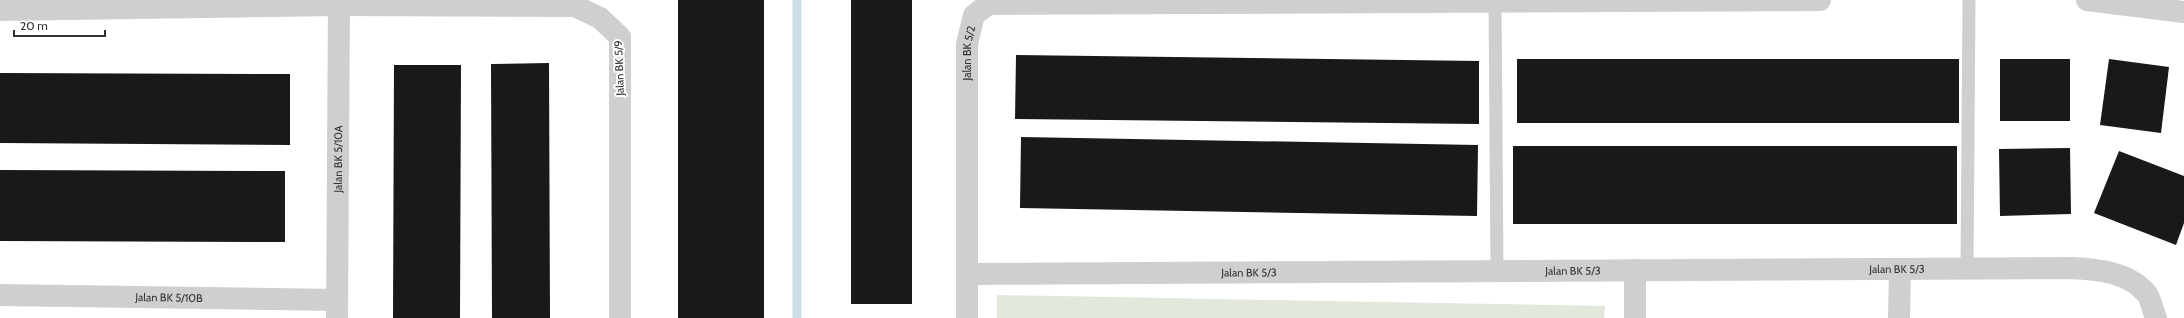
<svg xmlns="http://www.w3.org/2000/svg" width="2184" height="318" font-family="Cabin,sans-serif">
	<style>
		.green { fill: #e2e8dc }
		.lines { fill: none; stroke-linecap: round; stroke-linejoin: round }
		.stream { stroke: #cddee8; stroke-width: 9 }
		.building { fill: #191919 }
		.lane { stroke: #cfcfcf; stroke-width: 13 }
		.street { stroke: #cfcfcf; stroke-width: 22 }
		.labels { text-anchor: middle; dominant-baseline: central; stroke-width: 4; stroke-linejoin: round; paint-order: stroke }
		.street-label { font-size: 11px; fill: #323232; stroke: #fff }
	</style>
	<rect width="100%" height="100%" fill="#fff"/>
	<!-- green -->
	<polygon class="green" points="997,295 1605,306 1604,318 997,318"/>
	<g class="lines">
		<!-- stream -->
		<polyline class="stream" points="797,0 797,318"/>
	</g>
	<!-- building -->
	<g class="building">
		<rect x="678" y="0" width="86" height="318"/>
		<rect x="851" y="0" width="61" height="304"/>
		<polygon points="1016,55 1479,61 1479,124 1015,119"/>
		<rect x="1517" y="59" width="442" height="64"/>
		<rect x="2000" y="59" width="70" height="62"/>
		<polygon points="2109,59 2169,67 2161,133 2100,125"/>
		<polygon points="549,63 550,318 492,318 491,64"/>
		<polygon points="394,65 461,65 460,318 393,318"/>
		<polygon points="0,73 290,74 290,145 0,143"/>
		<polygon points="1021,137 1478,145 1477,216 1020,208"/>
		<rect x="1513" y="146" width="444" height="78"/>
		<polygon points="2070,148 2071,214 2000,216 1999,149"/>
		<polygon points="2119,151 2184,176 2184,223 2176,245 2094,213"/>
		<polygon points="0,170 285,171 285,242 0,241"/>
	</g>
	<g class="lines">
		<!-- lane -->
		<g class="lane">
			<polyline points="1495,1 1497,271"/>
			<polyline points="1967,269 1969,0"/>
		</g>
		<!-- street -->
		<g class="street">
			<polyline points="2087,0 2184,12"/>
			<polyline points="0,10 339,5 575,6 600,18 620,37 620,318"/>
			<polyline points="1635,270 1635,318"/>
			<path id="s1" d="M967,274L2071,268C2097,269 2129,272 2147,294C2151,300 2153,311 2156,318"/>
			<path id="s2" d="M0,295L337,300"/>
			<path id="s3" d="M337,318L339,0"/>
			<path id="s4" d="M967,318V44L974,15L989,4L1820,0"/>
			<polyline points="1899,318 1900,269"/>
		</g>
	</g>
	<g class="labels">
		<!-- street labels -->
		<g class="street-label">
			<text stroke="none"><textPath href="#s4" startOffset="265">Jalan BK 5/2</textPath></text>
			<text transform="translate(619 68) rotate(-92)">Jalan BK 5/9</text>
			<text stroke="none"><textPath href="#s3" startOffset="159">Jalan BK 5/10A</textPath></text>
			<text stroke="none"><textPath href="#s1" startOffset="930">Jalan BK 5/3</textPath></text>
			<text stroke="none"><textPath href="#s1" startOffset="606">Jalan BK 5/3</textPath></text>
			<text stroke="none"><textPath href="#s1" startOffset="282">Jalan BK 5/3</textPath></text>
			<text stroke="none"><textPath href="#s2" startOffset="169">Jalan BK 5/10B</textPath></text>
		</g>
	</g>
	<!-- scale -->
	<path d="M14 30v6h91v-6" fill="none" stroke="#323232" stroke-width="2"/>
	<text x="20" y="30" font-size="12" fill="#323232" stroke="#ffffff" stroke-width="3" paint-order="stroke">20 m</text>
</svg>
